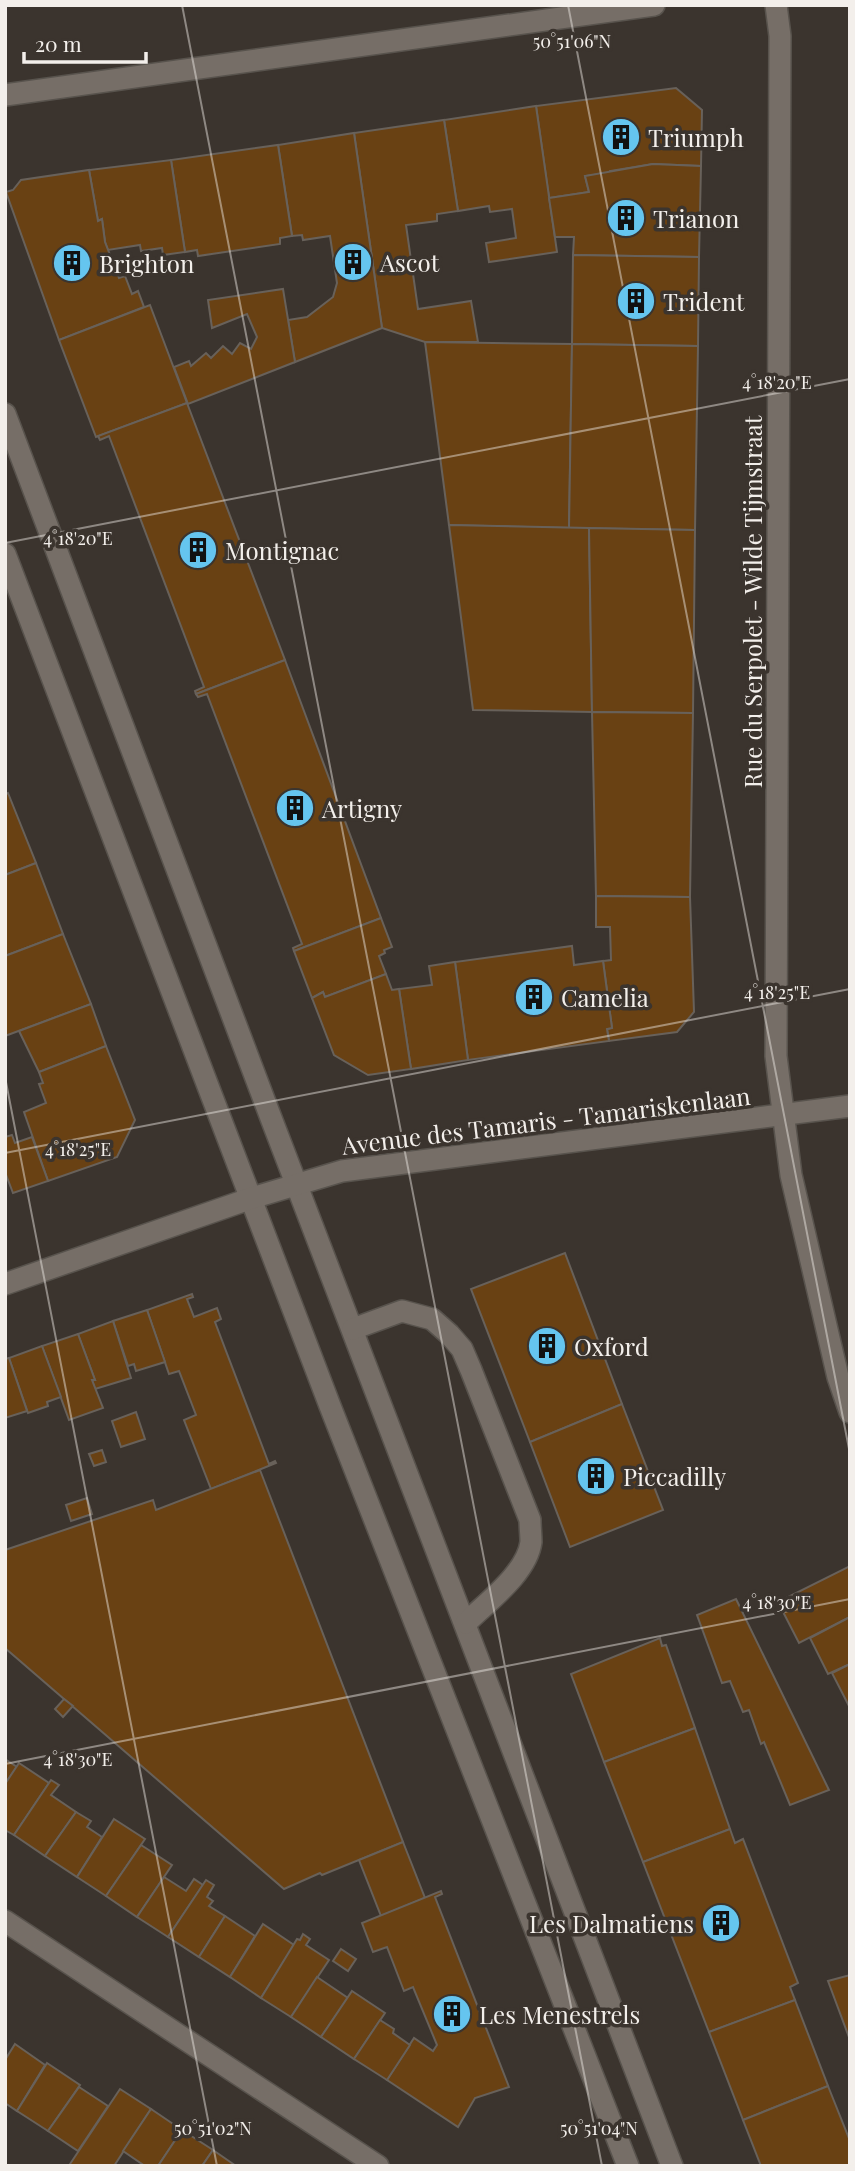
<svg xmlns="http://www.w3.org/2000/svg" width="855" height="2171" font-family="'Playfair Display',serif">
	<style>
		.building { fill: #694113; stroke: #68615a; stroke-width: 2 }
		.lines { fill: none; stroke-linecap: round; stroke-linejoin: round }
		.minor-casing { stroke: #58534d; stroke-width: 24 }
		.minor { stroke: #766e67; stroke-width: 21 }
		.ticks { fill: none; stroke: #f3efeb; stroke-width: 2; stroke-opacity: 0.45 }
		.labels { text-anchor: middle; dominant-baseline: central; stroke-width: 7; stroke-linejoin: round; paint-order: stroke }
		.poi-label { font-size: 24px; fill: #f3efeb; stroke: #3b342e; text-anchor: start }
		.street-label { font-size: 24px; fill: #f3efeb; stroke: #3b342e }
		.ticks-label { font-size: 18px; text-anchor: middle; fill: #f3efeb; stroke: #3b342e; stroke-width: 7; stroke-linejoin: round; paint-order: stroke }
	</style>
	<rect width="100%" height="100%" fill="#3b342e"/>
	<!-- building -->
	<g class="building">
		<polygon points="676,88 702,110 701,166 653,164 610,171 610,173 585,176 589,192 549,198 536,106"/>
		<polygon points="536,106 557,252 489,262 486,243 516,238 512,209 490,212 489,206 458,211 444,120"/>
		<polygon points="444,120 458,211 437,214 437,221 406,225 418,309 471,301 478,342 425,342 382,328 354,133"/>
		<polygon points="354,133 382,328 295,362 288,320 307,317 333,297 337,283 330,236 303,240 302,235 292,236 278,145"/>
		<polygon points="278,145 292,236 280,238 280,244 198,256 197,250 185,252 171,160"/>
		<polygon points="171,160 185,252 163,255 162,248 141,251 140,245 108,250 105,242 102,219 98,221 89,170"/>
		<polygon points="653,164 701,166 699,257 573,255 574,237 555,237 549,198 589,192 585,176"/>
		<polygon points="89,170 98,221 102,219 105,242 119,278 125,276 132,294 138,291 144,307 59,340 6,192 13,190 21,180"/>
		<polygon points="573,255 699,257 698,346 572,344"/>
		<polygon points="283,289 295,362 188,404 174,367 189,361 191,366 206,353 211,358 223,346 232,354 240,343 251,349 257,337 247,314 212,328 208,300"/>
		<polygon points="150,305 187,403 96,437 59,340"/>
		<polygon points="425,342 572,344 569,528 449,525"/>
		<polygon points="572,344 698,346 695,530 569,528"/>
		<polygon points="187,403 285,660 196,694 195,691 204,687 109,436 100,440 98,436"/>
		<polygon points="449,525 589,528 592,712 473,710"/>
		<polygon points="589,528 695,530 693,713 592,712"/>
		<polygon points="285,660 381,918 294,951 293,948 302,944 207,694 198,697 196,694"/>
		<polygon points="592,712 693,713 690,897 596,896"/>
		<polygon points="8,793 36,863 5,875 5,794"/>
		<polygon points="36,863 63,934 5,956 5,875"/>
		<polygon points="596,896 690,897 694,1012 677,1032 609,1041 607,1029 612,1028 603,961 611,960 610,927 596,927"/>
		<polygon points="381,918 392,947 384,950 385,953 379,956 386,974 325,997 323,992 312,998 294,951"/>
		<polygon points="63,934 91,1004 5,1036 5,956"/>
		<polygon points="572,946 574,965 603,961 612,1028 607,1029 609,1041 468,1060 455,962"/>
		<polygon points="455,962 468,1060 411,1069 399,989 432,985 429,966"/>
		<polygon points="386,974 392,990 399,989 411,1069 368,1075 334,1055 312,998 323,992 325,997"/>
		<polygon points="91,1004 106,1046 39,1072 19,1031"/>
		<polygon points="106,1046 135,1120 117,1157 48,1181 24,1112 46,1103 39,1084 43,1083 39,1072"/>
		<polygon points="12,1135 15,1143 32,1137 48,1181 13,1193 5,1172 5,1137"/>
		<polygon points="565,1253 622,1404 530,1442 471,1289"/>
		<polygon points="192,1294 193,1297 187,1299 194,1317 217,1308 221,1319 215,1322 269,1464 275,1461 276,1463 211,1489 184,1420 196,1415 179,1371 169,1374 147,1310"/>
		<polygon points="147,1310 165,1362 136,1371 134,1364 128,1366 113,1321"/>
		<polygon points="113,1321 131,1378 95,1389 92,1380 95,1380 78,1334"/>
		<polygon points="78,1334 95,1380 92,1380 103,1408 69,1420 42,1346"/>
		<polygon points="42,1346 61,1397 47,1402 48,1406 28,1413 9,1358"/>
		<polygon points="9,1358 27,1411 5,1418 5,1359"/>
		<polygon points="622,1404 663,1510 570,1547 530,1442"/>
		<polygon points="136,1412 145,1439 121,1447 112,1421"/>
		<polygon points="102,1450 106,1462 94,1466 89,1454"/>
		<polygon points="260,1470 403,1842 322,1875 320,1873 284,1889 5,1648 5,1550 153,1500 156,1510"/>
		<polygon points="87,1498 92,1514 71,1521 66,1505"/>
		<polygon points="850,1566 850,1617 799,1643 779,1604 785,1600 784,1599"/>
		<polygon points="736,1599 829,1790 790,1805 764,1742 761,1744 749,1710 743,1712 730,1681 722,1683 697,1615"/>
		<polygon points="850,1617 850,1664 828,1674 810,1638"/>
		<polygon points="660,1638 662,1646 666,1645 695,1728 604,1762 571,1674"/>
		<polygon points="850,1664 850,1708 832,1673"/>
		<polygon points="64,1699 73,1706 63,1717 55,1709"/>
		<polygon points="695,1728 730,1829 643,1862 604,1762"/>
		<polygon points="5,1759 17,1767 5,1784"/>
		<polygon points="19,1763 49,1783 14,1835 5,1830 5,1784"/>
		<polygon points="51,1780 59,1785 51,1795 76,1812 45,1856 14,1835"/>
		<polygon points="76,1812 91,1821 87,1827 102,1837 77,1877 45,1856"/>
		<polygon points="114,1819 145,1839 106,1896 77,1877"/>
		<polygon points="730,1829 735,1843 743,1839 798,1983 790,1987 795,2000 709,2032 643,1862"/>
		<polygon points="403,1842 425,1898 381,1916 359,1860"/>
		<polygon points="141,1845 172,1865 137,1917 106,1896"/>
		<polygon points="164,1877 186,1891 194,1879 203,1885 168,1937 137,1917"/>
		<polygon points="206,1880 214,1885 207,1897 213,1901 209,1906 225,1916 199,1957 168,1937"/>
		<polygon points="441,1891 442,1894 435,1897 509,2087 475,2098 458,2127 387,2080 414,2038 433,2051 437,2045 413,1987 404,1991 387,1947 373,1952 362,1923"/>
		<polygon points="225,1916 255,1936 230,1977 199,1957"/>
		<polygon points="263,1924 294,1945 261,1998 230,1977"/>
		<polygon points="303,1934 310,1939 306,1945 329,1960 291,2017 261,1998 297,1939 300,1940"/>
		<polygon points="341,1949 356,1959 348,1971 333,1961"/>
		<polygon points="850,1975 850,2040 828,1981"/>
		<polygon points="317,1977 348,1998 321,2037 291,2017"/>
		<polygon points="352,1991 385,2013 354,2059 321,2037"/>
		<polygon points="795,2000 828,2086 743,2120 709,2032"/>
		<polygon points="380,2020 394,2029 393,2033 410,2045 387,2080 354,2059"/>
		<polygon points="15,2044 45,2065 17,2111 5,2103 5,2060"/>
		<polygon points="47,2063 80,2085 48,2131 17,2111"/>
		<polygon points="828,2086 850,2141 850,2166 761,2166 743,2120"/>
		<polygon points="79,2087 108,2106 78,2151 48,2131"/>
		<polygon points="120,2089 151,2109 114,2166 72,2166 70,2164"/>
		<polygon points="151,2109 182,2130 158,2166 145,2166 123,2151"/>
		<polygon points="182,2130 213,2150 202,2166 158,2166"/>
		<polygon points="213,2150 236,2166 202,2166"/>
	</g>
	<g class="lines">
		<!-- minor casing -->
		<g class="minor-casing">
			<g id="minor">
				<polyline points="776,5 780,36 776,1056 791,1175 838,1377 850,1412"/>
				<polyline points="5,95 654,5"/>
				<polyline points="5,414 271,1118 672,2166"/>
				<polyline points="5,554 330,1406 628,2166"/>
				<polyline points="5,1284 252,1198 342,1171 850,1106"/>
				<path d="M353,1329L402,1311L432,1319L449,1334L462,1349L471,1370L530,1520C530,1527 531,1535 531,1542C527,1573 487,1602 466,1623"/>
				<polyline points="5,1921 378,2166"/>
			</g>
		</g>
		<!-- minor -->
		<use href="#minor" class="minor"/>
	</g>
	<!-- ticks -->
	<path class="ticks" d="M182,5L602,2166M568,5L850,1454M5,543L850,379M5,1077L217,2166M5,1153L850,989M5,1764L850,1599"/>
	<!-- icons -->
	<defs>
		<g id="building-disc" transform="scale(2.0125)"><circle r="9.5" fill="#65c5ef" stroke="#3b342e"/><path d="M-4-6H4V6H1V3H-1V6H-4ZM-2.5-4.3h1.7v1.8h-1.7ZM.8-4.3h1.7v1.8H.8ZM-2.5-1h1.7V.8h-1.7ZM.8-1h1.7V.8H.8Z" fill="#111"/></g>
	</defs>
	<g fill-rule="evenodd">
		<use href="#building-disc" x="621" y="137"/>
		<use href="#building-disc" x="626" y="218"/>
		<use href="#building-disc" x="353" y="262"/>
		<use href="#building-disc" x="72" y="263"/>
		<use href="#building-disc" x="636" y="301"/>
		<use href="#building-disc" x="198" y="550"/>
		<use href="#building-disc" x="295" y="808"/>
		<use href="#building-disc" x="534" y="997"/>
		<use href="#building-disc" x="547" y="1346"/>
		<use href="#building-disc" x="596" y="1476"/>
		<use href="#building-disc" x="721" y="1923"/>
		<use href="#building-disc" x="452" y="2014"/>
	</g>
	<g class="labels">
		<!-- poi labels -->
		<g class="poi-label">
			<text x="648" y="137">Triumph</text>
			<text x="653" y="218">Trianon</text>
			<text x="380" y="262">Ascot</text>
			<text x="99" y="263">Brighton</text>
			<text x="663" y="301">Trident</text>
			<text x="225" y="550">Montignac</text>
			<text x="322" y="808">Artigny</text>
			<text x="561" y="997">Camelia</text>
			<text x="574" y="1346">Oxford</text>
			<text x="623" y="1476">Piccadilly</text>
			<text x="694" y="1923" text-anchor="end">Les Dalmatiens</text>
			<text x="479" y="2014">Les Menestrels</text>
		</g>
		<!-- street labels -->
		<g class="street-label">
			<text transform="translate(752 602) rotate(-90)">Rue du Serpolet - Wilde Tijmstraat</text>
			<text transform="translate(546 1120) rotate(-7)">Avenue des Tamaris - Tamariskenlaan</text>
		</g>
	</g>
	<g class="ticks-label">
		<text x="572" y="48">50°51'06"N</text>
		<text x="777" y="389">4°18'20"E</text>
		<text x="78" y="545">4°18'20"E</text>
		<text x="777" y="999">4°18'25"E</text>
		<text x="78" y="1156">4°18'25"E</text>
		<text x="777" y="1609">4°18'30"E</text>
		<text x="78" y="1766">4°18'30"E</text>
		<text x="213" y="2135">50°51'02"N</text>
		<text x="599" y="2135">50°51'04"N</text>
	</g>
	<!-- border -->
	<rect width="855" height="2171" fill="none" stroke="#f3efeb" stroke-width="14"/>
	<!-- scale -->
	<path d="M24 52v10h122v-10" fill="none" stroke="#f3efeb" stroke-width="3.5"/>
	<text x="35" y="52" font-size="21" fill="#f3efeb" stroke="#3b342e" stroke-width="5" paint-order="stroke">20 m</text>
</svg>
